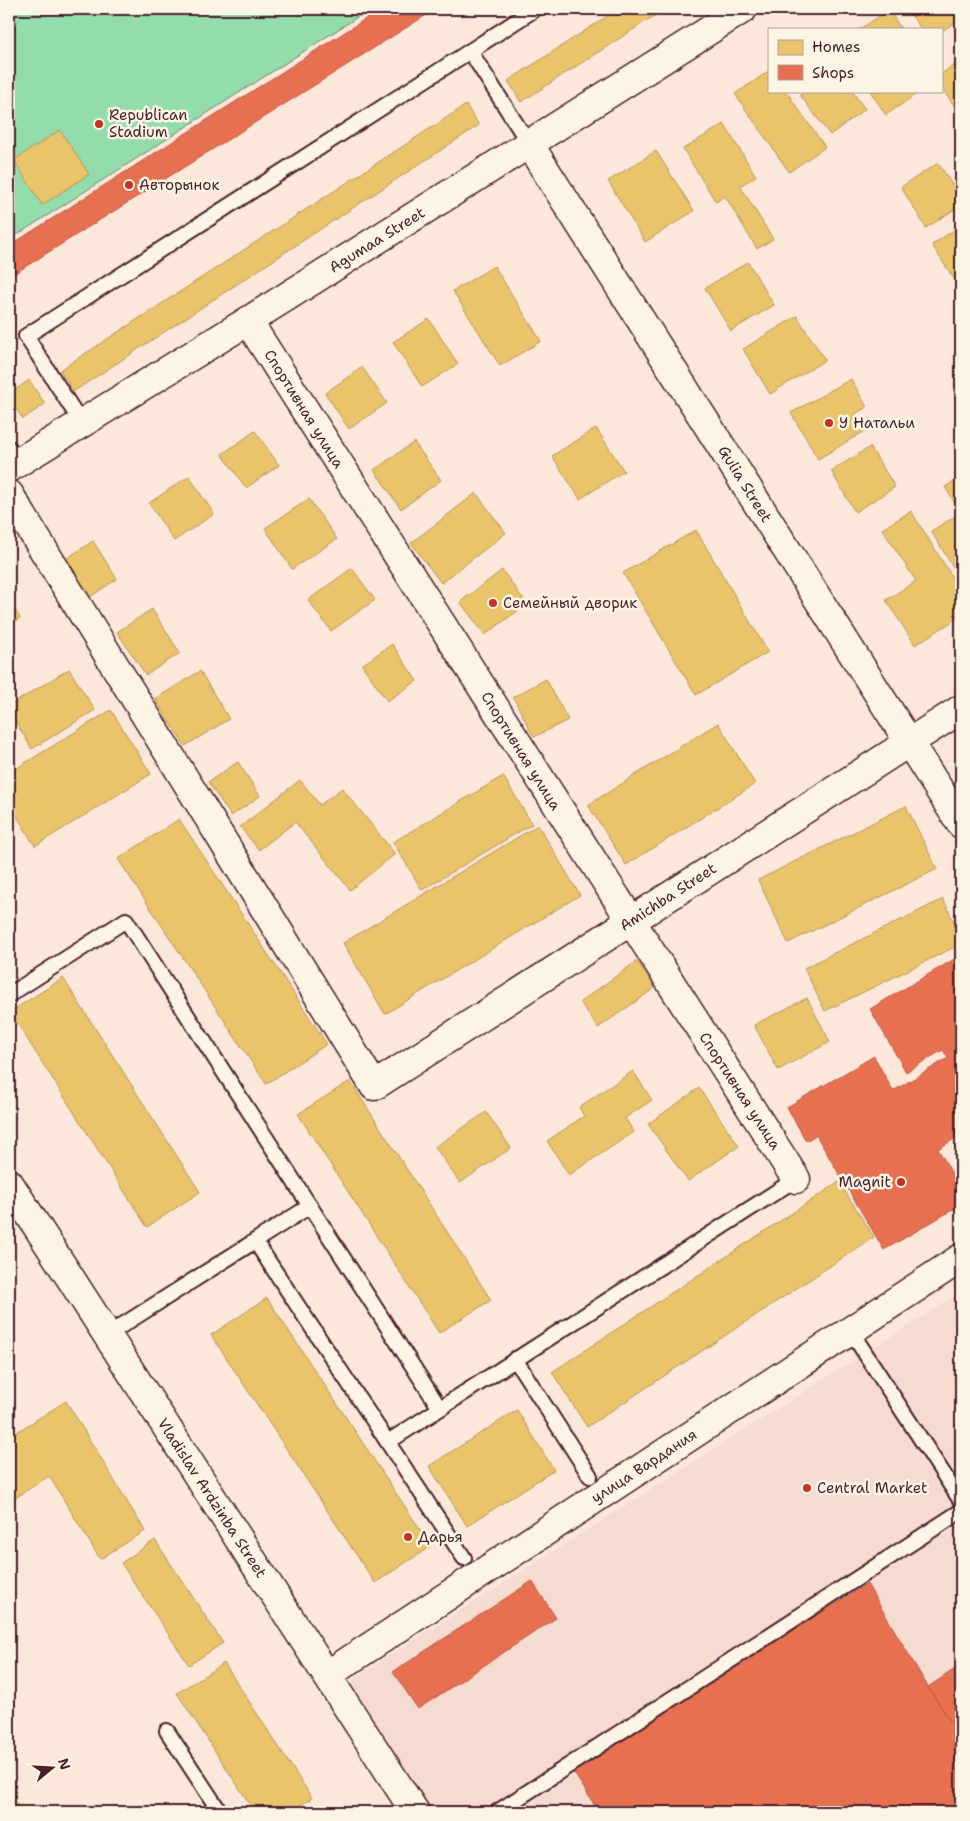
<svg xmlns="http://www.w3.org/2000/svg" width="970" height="1821" font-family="'Shantell Sans',sans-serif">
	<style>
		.built { fill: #f6dbd0 }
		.green { fill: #93dcac; stroke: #6e7e6c }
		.homes { fill: #e9c46a; stroke: #b99257 }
		.shops { fill: #e76f51; stroke: #b85746 }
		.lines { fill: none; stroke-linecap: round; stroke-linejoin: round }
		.lane-casing { stroke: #4a1f2b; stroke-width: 18 }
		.street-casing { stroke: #4a1f2b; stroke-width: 31 }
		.secondary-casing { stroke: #4a1f2b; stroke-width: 31 }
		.lane { stroke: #fcf5e5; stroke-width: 14 }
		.street { stroke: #fcf5e5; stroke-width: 28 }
		.secondary { stroke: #fcf5e5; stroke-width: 28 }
		.poi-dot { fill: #c8321e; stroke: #fcf5e5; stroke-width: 2 }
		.labels { text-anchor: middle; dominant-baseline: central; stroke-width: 5; stroke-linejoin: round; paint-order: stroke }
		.poi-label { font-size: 15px; fill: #4a1f2b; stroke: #fcf5e5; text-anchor: start }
		.street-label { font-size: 15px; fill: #4a1f2b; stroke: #fcf5e5 }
	</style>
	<rect width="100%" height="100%" fill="#fbe8da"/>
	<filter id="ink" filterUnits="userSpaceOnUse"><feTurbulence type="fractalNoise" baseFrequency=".02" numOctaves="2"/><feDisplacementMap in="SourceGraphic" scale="10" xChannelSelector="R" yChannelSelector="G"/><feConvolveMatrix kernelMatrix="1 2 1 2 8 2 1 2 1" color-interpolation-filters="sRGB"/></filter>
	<g filter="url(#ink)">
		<!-- built -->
		<polygon class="built" points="961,1292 961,1812 429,1812 345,1684"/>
		<!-- green -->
		<polygon class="green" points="9,9 370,9 9,240"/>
		<!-- homes -->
		<g class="homes">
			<polygon points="618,9 665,9 521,102 508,81"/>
			<polygon points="907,9 961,9 961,18 941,32 941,29 921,29"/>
			<polygon points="889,10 901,29 860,29"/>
			<polygon points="961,60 961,113 960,114 941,87 941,74"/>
			<polygon points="769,71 769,91 786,91 825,147 789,172 735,94"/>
			<polygon points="806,91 852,91 865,109 830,135 800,95"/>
			<polygon points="870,91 921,91 886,115"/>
			<polygon points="466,105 479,125 73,392 60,370"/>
			<polygon points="724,124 756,176 740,186 773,239 757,249 725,196 716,202 683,149"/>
			<polygon points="60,130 89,174 42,205 14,160"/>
			<polygon points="656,151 694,211 645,242 608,181"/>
			<polygon points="938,163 961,198 961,205 926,228 901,187"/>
			<polygon points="961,225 961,274 954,279 932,245"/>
			<polygon points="748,262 774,305 731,331 705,288"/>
			<polygon points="494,266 541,341 500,366 453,291"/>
			<polygon points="797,316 825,360 770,394 743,349"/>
			<polygon points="429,319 458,364 422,387 393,342"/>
			<polygon points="9,350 15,361 9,365"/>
			<polygon points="362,367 387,403 349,429 325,393"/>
			<polygon points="851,379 867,407 855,414 865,431 818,459 791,413"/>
			<polygon points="29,380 45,404 23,419 9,399 9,394"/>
			<polygon points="596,428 624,471 580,499 552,456"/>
			<polygon points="255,431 279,465 246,488 222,454"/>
			<polygon points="414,442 441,480 401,509 374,470"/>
			<polygon points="870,447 895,487 855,512 831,471"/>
			<polygon points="189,476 214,514 174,541 149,503"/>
			<polygon points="961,477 961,580 931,531 961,513 945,487"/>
			<polygon points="476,493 506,533 441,583 411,543"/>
			<polygon points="309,499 337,539 292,569 265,528"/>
			<polygon points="911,511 961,591 961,616 915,645 886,600 916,581 882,529"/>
			<polygon points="696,530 768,652 696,695 623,573"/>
			<polygon points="93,541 117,579 84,601 60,563"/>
			<polygon points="352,568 375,600 331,631 308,600"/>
			<polygon points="502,570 527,604 485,635 460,602"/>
			<polygon points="9,600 20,618 9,626"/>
			<polygon points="152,609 180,653 146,675 117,632"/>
			<polygon points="392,644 417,681 387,701 362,665"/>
			<polygon points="69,669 95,710 32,749 9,711 9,706"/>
			<polygon points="200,671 229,719 185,746 155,699"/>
			<polygon points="546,679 568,720 534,737 513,697"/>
			<polygon points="111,710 151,774 35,846 9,803 9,773"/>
			<polygon points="718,723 755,784 626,865 588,805"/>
			<polygon points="238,762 260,796 231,816 208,782"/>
			<polygon points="503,776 532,824 422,890 393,842"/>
			<polygon points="300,780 320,805 342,788 395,854 350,890 295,822 259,850 240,827"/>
			<polygon points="906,806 937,869 788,943 758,880"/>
			<polygon points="179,819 327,1044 266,1084 118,859"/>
			<polygon points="538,825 580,895 385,1014 343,943"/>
			<polygon points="943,899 961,937 961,944 825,1011 804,968"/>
			<polygon points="637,961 655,988 598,1028 580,1002"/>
			<polygon points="63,978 200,1192 147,1227 10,1012"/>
			<polygon points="807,998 830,1042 778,1070 754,1025"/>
			<polygon points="633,1071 652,1100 625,1118 634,1132 569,1175 547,1141 584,1116 579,1107"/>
			<polygon points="350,1081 491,1300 439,1333 298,1114"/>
			<polygon points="699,1088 739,1146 688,1181 648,1124"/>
			<polygon points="486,1112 511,1148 460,1183 435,1147"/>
			<polygon points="839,1182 874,1237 587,1427 552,1372"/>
			<polygon points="267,1298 431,1546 375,1583 211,1335"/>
			<polygon points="66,1401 145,1531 100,1559 49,1476 9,1502 9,1437"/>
			<polygon points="517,1410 554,1470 467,1526 429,1466"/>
			<polygon points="155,1540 223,1643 189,1665 121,1563"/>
			<polygon points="224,1663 312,1798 289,1812 255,1812 177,1693"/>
			<polygon points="9,1790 21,1812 9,1812"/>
		</g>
		<!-- shops -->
		<g class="shops">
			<polygon points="381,9 436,9 9,277 9,246"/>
			<polygon points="961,955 961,1135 938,1149 961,1189 961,1205 884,1250 816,1135 806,1141 787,1107 874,1056 893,1091 948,1058 943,1050 906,1072 870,1009"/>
			<polygon points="532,1581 556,1618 418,1709 393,1672"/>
			<polygon points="867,1584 928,1687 961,1737 961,1812 599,1812 572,1770"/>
			<polygon points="961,1665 961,1737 928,1687"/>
		</g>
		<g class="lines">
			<!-- lane casing -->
			<g class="lane-casing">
				<g id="lane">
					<polyline points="470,51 535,9"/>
					<polyline points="82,424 26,336 470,51 529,144"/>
					<polyline points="9,448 19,462"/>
					<polyline points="9,995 126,920 439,1407"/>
					<polyline points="255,1241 464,1558"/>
					<polyline points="850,1330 961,1501"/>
					<polyline points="107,1335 310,1206"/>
					<polyline points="515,1359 590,1476"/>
					<polyline points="388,1442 796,1179"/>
					<polyline points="167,1731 220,1812"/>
					<polyline points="497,1812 961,1511"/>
				</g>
			</g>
			<!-- street casing -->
			<g class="street-casing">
				<g id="street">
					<polyline points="529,144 961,824"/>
					<polyline points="248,321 796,1179"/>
					<polyline points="9,494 374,1086 961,709"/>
					<polyline points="327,1675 961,1258"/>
				</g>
			</g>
			<!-- secondary casing -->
			<g class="secondary-casing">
				<g id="secondary">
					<polyline points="9,468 248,321 743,9"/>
					<polyline points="9,1183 415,1812"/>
				</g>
			</g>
			<!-- lane -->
			<use href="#lane" class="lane"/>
			<!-- street -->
			<use href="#street" class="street"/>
			<!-- secondary -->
			<use href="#secondary" class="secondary"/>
		</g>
	</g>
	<!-- markers -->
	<g class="poi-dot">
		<circle cx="99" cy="124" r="5"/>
		<circle cx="129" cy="185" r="5"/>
		<circle cx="829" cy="423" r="5"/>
		<circle cx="493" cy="603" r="5"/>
		<circle cx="901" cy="1182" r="5"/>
		<circle cx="807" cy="1488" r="5"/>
		<circle cx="408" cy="1537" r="5"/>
	</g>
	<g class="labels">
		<!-- poi labels -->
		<g class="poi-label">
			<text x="109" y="115">Republican<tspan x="109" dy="17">Stadium</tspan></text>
			<text x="139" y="185">Авторынок</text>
			<text x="839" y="423">У Натальи</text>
			<text x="503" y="603">Семейный дворик</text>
			<text x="891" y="1182" text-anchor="end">Magnit</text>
			<text x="817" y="1488">Central Market</text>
			<text x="418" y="1537">Дарья</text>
		</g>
		<!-- street labels -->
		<g class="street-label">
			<text transform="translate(377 240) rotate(-32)">Agumaa Street</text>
			<text transform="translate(304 409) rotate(58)">Спортивная улица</text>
			<text transform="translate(745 484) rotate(58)">Gulia Street</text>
			<text transform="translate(521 751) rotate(58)">Спортивная улица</text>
			<text transform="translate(668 897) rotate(-33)">Amichba Street</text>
			<text transform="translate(740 1091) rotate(57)">Спортивная улица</text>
			<text transform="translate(644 1466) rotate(-33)">улица Вардания</text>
			<text transform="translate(212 1498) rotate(57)">Vladislav Ardzinba Street</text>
		</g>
	</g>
	<!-- margin -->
	<rect width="970" height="1821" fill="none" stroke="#fcf5e5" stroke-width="30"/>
	<rect x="15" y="15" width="940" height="1791" fill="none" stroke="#4a1f2b" stroke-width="2" filter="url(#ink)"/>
	<!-- legend -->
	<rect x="768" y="28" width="175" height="65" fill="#fcf5e5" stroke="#b59f9b"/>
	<rect x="778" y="40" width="25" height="15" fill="#e9c46a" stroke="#b59f9b"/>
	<text x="812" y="52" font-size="15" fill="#4a1f2b">Homes</text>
	<rect x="778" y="65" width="25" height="15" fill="#e76f51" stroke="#b59f9b"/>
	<text x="812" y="78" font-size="15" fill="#4a1f2b">Shops</text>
	<!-- north arrow -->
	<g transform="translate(52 1768) rotate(72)" stroke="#fcf5e5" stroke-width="4" paint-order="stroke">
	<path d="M0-4L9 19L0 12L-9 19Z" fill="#4a1f2b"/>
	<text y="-8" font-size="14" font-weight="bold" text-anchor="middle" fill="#4a1f2b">N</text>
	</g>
</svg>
